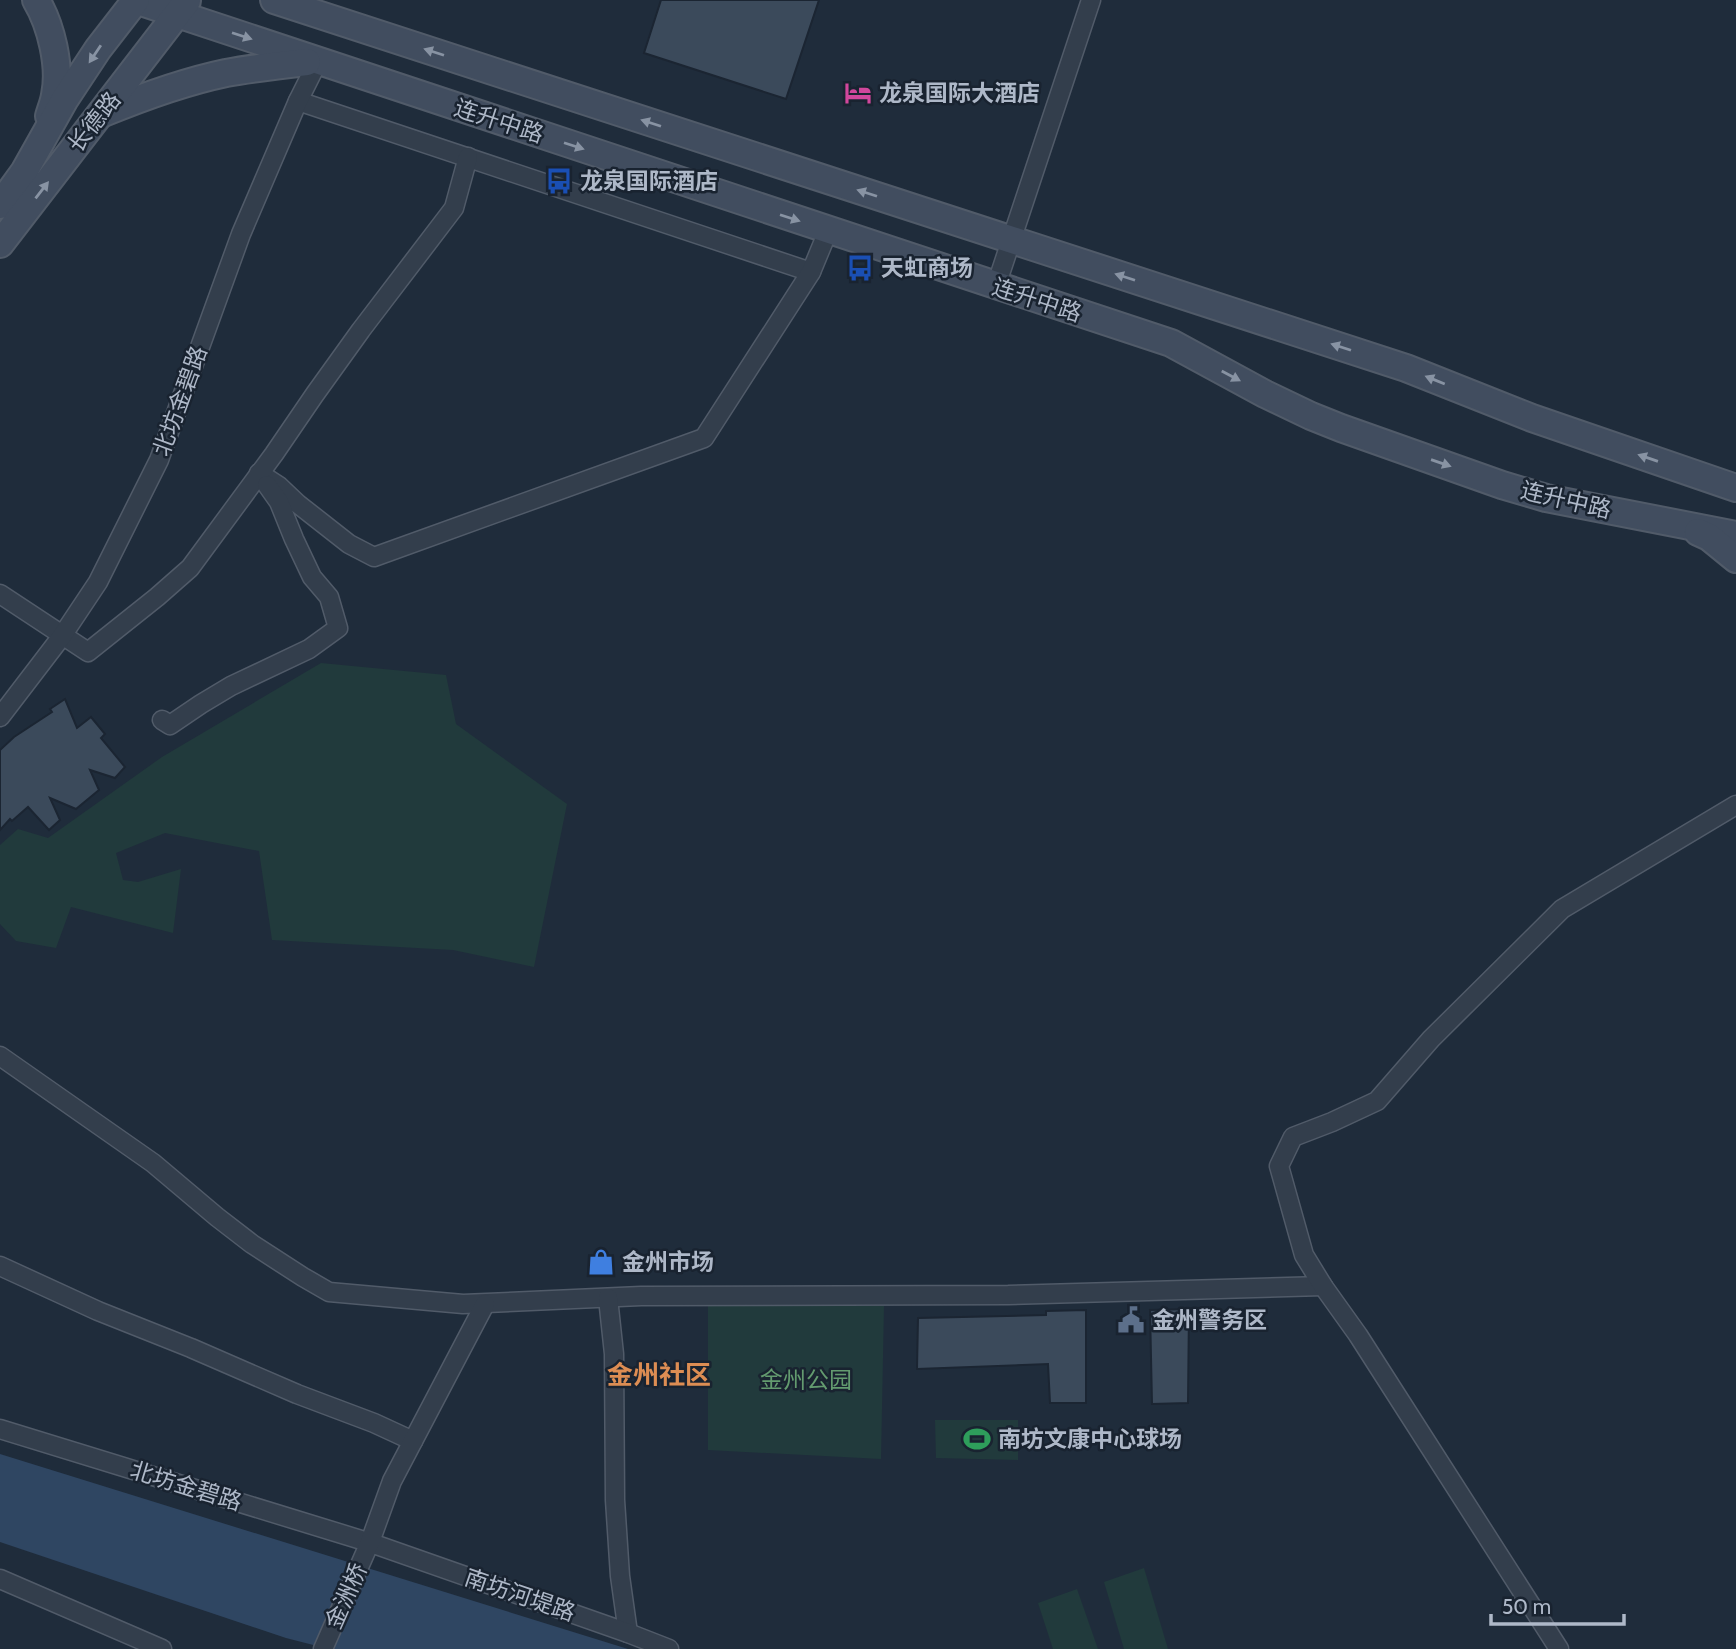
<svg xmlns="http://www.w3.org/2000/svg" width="1736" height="1649" font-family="Cabin,'Noto Sans SC',sans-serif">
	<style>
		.green { fill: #213a3c }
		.water { fill: #2f4662 }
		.building { fill: #3b4a5b; stroke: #1b2532; stroke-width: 2 }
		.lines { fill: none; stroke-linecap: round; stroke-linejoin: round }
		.minor-casing { stroke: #515b69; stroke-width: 21 }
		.secondary-casing { stroke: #515b69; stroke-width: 30 }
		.minor { stroke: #333e4c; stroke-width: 18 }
		.secondary { stroke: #414d5f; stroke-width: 26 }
		.oneway { fill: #8893a3 }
		.labels { text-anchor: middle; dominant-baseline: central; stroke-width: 5; stroke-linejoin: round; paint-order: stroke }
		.poi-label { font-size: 23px; font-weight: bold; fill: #aeb8c8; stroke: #192330; text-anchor: start }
		.street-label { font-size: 23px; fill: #aeb8c8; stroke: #192330 }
		.park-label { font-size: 23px; fill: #639b6f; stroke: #192330 }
		.quarter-label { font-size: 26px; font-weight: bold; fill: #dd8d53; stroke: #192330 }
	</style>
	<rect width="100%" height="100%" fill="#1f2c3b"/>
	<!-- green -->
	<g class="green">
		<polygon points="321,663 446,675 456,724 567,804 534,967 453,950 272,940 259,851 165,833 116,853 123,880 138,882 181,869 173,933 71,907 56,948 16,941 0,924 0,845 18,829 48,838 162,757"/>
		<polygon points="708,1304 884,1306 881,1459 708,1450"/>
		<polygon points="935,1420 1018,1420 1018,1460 936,1458"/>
		<polygon points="1144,1568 1168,1649 1124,1649 1104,1582"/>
		<polygon points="1077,1589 1098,1649 1053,1649 1038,1603"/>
	</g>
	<!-- water -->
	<polygon class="water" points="0,1454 628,1649 329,1649 286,1638 0,1542"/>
	<!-- building -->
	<g class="building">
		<polygon points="661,0 819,0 786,99 644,53"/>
		<polygon points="65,699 77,728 91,717 105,734 101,738 125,767 115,778 90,770 99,790 76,809 50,798 60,820 49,830 28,807 12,821 10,819 0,830 0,750 14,737 52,712 50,709"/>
		<polygon points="1189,1309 1188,1403 1152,1404 1150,1310"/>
		<polygon points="1086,1310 1086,1403 1050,1403 1048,1364 917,1369 918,1318 1046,1315 1046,1311"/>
	</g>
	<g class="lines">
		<!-- minor casing -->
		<g class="minor-casing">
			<g id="minor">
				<polyline points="298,101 811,272"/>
				<polyline points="996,286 1091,0"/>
				<polyline points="259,473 279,486 298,504 349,544 374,557 704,438 811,272 828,231"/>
				<polyline points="0,594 88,652 157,597 190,568 274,454 315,394 361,330 454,208 468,157"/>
				<polyline points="0,717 62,636 98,582 159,460 241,234 298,101 318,61"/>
				<polyline points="162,720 170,725 201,704 231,686 309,649 338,628 329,597 312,577 294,539 279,502 267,485"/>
				<polyline points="0,1056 153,1163 217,1217 252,1244 303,1277 329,1292 463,1304 641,1296 1008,1295 1323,1286"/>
				<polyline points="0,1266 98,1311 191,1348 297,1394 374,1423 413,1441"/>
				<polyline points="608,1298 614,1354 615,1500 620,1576 628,1633"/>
				<polyline points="0,1429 371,1543 628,1633 669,1649"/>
				<polyline points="0,1579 162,1649"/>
				<polyline points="323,1649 370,1542 392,1481 485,1304"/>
				<polyline points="1559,1649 1358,1335 1323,1286 1304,1255 1279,1166 1293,1137 1332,1122 1377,1101 1431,1039 1562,909 1736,805"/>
			</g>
		</g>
		<!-- secondary casing -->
		<g class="secondary-casing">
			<g id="secondary">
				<path d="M36,0C51,25 61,66 55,95C54,102 51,109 49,116"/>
				<polyline points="135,0 1171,343 1265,394 1311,416 1341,428 1502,485 1546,498 1736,535"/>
				<polyline points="274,0 1406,368 1532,418 1736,488"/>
				<path d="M101,114C142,97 183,82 226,73C253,68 280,65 307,62"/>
				<polyline points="0,205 24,172 65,99 98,49 136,0"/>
				<polyline points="0,244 187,1"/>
				<polyline points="1698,532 1709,537 1736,559"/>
			</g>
		</g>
		<!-- minor -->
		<use href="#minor" class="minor"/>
		<!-- secondary -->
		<use href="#secondary" class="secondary"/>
	</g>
	<!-- one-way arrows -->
	<defs><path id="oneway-solid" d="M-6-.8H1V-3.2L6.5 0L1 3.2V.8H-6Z" transform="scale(1.75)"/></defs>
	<g class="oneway">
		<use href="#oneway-solid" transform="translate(242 36) rotate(18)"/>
		<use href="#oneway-solid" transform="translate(434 52) rotate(-162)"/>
		<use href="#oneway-solid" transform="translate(95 54) rotate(124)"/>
		<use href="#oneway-solid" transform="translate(651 123) rotate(-162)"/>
		<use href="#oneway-solid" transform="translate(574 146) rotate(18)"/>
		<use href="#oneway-solid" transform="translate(42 190) rotate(-52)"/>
		<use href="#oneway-solid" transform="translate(867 193) rotate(-162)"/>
		<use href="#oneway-solid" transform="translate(790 218) rotate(18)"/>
		<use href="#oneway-solid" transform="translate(1125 277) rotate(-162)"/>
		<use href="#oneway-solid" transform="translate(1341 347) rotate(-162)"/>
		<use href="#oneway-solid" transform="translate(1231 376) rotate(28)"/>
		<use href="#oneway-solid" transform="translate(1435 380) rotate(-158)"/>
		<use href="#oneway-solid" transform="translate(1648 458) rotate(-161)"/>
		<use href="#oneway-solid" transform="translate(1441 463) rotate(19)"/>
	</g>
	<!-- icons -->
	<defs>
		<g id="hotel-bare" transform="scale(2.1)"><path d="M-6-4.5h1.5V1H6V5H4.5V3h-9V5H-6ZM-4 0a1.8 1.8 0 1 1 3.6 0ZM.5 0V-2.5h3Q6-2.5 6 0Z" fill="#d1479c" stroke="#192330" stroke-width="2.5" paint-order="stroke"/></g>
		<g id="bus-bare" transform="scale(2.1)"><path d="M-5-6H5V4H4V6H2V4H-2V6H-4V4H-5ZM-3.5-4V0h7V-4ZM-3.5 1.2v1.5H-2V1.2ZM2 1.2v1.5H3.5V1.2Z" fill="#1a4fb4" stroke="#192330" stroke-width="2.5" paint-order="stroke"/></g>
		<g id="shop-bare" transform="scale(2.1)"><path d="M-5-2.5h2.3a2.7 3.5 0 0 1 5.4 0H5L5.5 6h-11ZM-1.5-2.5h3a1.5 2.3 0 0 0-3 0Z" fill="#3f7fe0" stroke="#192330" stroke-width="2.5" paint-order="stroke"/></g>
		<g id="civic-bare" transform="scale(2.1)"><path d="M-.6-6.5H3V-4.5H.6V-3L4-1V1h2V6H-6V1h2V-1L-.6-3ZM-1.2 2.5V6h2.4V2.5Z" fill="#5c6f8a" stroke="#192330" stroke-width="2.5" paint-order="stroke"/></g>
		<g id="stadium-bare" transform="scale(2.1)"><path d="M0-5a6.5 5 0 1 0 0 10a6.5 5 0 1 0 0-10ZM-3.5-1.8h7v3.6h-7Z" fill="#2e9e5b" stroke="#192330" stroke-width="2.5" paint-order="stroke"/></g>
	</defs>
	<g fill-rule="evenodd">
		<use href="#hotel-bare" x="858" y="93"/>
		<use href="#bus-bare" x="559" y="181"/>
		<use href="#bus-bare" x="860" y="268"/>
		<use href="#shop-bare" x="601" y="1262"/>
		<use href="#civic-bare" x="1131" y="1320"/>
		<use href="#stadium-bare" x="977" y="1439"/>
	</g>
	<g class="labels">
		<!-- poi labels -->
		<g class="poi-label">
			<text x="879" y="93">龙泉国际大酒店</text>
			<text x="580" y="181">龙泉国际酒店</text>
			<text x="881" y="268">天虹商场</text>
			<text x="622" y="1262">金州市场</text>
			<text x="1152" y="1320">金州警务区</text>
			<text x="998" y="1439">南坊文康中心球场</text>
		</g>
		<!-- street labels -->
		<g class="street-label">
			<text transform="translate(499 121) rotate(18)">连升中路</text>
			<text transform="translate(94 122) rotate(-52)">长德路</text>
			<text transform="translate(1037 300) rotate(18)">连升中路</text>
			<text transform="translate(180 401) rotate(-70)">北坊金碧路</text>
			<text transform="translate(1566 500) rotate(13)">连升中路</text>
			<text transform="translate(186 1486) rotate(17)">北坊金碧路</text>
			<text transform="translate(520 1595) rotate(19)">南坊河堤路</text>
			<text transform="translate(346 1596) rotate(-66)">金洲桥</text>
		</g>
		<!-- park labels -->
		<g class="park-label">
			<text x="806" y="1380">金州公园</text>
		</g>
		<!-- quarter labels -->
		<g class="quarter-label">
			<text x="659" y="1375">金州社区</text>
		</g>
	</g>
	<!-- scale -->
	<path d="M1491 1614v10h133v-10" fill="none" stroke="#aeb8c8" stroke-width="3.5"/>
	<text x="1502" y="1614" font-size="21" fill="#aeb8c8" stroke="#192330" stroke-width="5" paint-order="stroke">50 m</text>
</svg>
